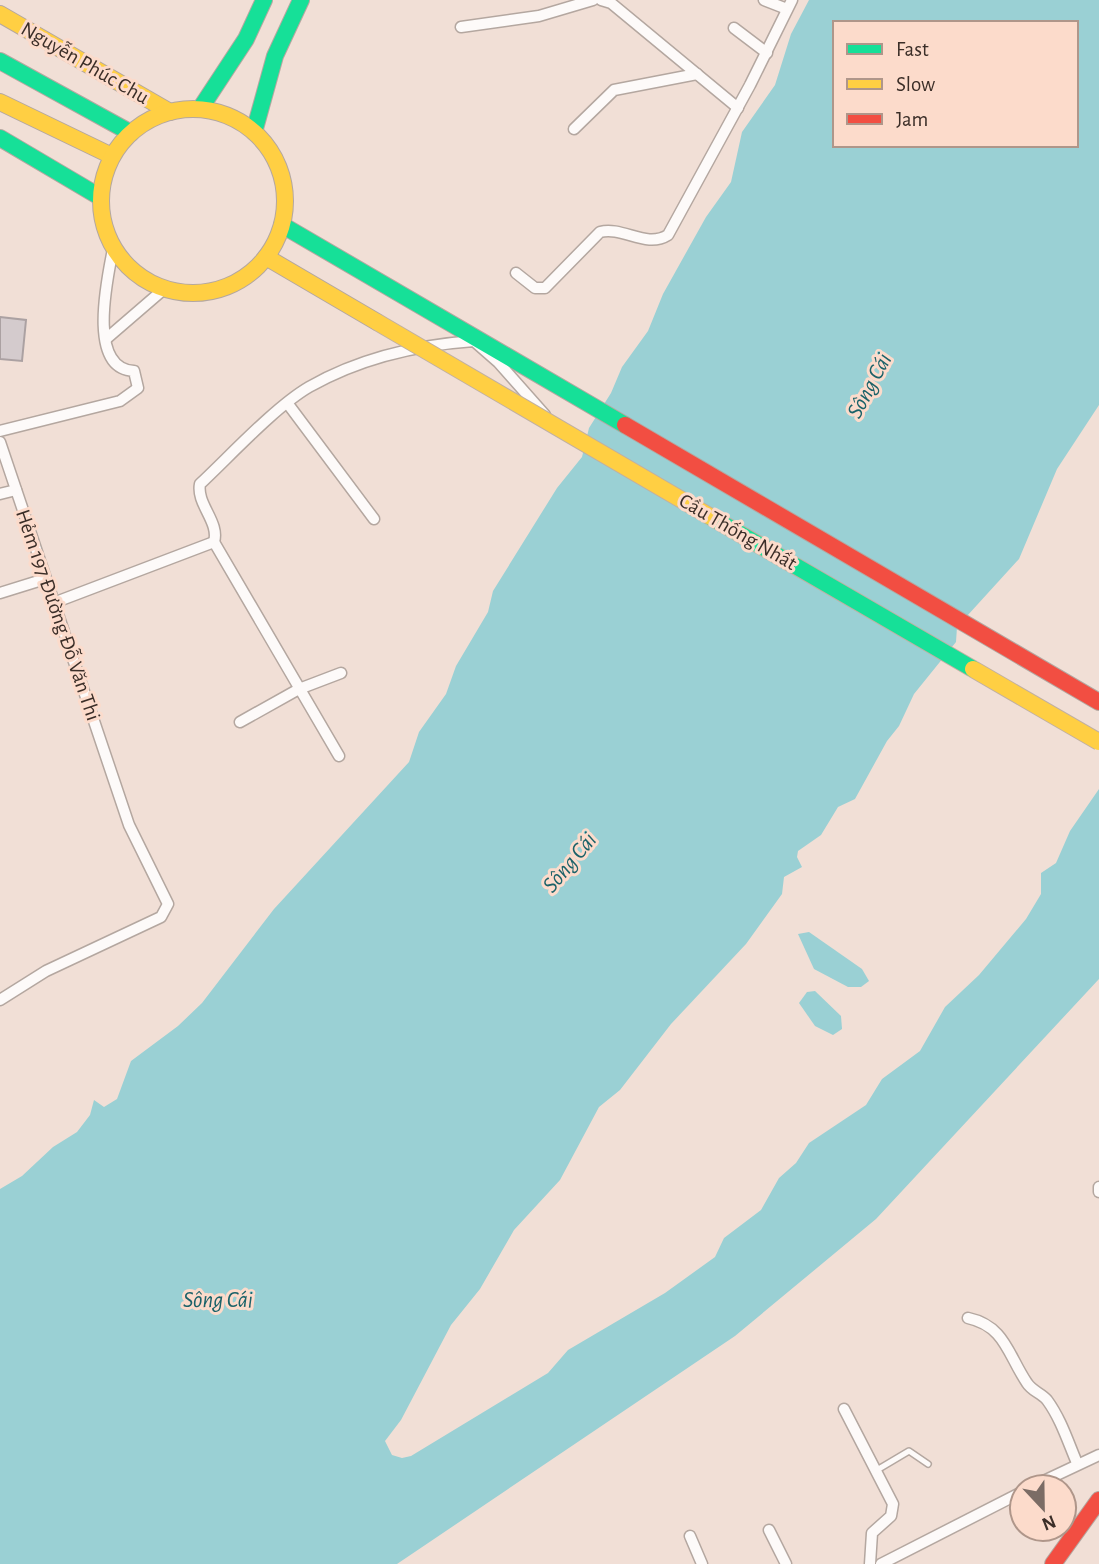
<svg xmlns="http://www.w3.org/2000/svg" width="1099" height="1564" font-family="'Alegreya Sans',sans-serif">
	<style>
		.water { fill: #9ad0d4; fill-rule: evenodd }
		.building { fill: #d4cbcd; stroke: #aba1a2; stroke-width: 2 }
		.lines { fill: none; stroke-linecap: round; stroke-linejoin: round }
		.lane-casing { stroke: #b4a7a0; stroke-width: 8 }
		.street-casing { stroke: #b4a7a0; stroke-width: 13 }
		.fast-casing { stroke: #b4a7a0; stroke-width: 18 }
		.slow-casing { stroke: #b4a7a0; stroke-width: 18 }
		.jam-casing { stroke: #b4a7a0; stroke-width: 18 }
		.lane { stroke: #fdfaf9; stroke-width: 5 }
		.street { stroke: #fdfaf9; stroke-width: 10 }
		.fast { stroke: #16e098; stroke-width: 16 }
		.slow { stroke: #ffcf43; stroke-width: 16 }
		.jam { stroke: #f24e42; stroke-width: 16 }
		.fast-bridge-casing { stroke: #c1b0a2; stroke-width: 18; stroke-linecap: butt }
		.slow-bridge-casing { stroke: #c1b0a2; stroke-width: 18; stroke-linecap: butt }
		.fast-bridge { stroke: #16e098; stroke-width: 16 }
		.slow-bridge { stroke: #ffcf43; stroke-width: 16 }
		.labels { text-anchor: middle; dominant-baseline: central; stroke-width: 6; stroke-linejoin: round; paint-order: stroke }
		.street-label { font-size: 21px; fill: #3b2e28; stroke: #fcdbcb }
		.water-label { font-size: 23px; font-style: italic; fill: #1b6269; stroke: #fcdbcb }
	</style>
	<rect width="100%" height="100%" fill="#f1dfd6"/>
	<!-- water -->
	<g class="water">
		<path d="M809,0H1099V405L1057,469L1019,559L957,627L956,642L914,694L899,726L887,741L855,799L838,807L821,835L798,851L797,857L802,867L784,877L782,894L746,944L671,1024L620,1090L599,1107L560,1180L514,1230L480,1289L451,1325L401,1420L385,1441L392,1455L402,1458L411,1456L548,1373L568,1350L665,1293L715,1257L724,1238L761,1210L779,1178L796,1163L809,1143L866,1105L882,1079L920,1051L945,1007L979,975L1026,919L1041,894V873L1056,863L1070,831L1099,789V979L876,1219L735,1336L397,1564H0V1189L22,1176L53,1147L77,1132L90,1115L94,1100L104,1107L117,1099L131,1061L178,1026L202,1003L274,909L409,762L419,732L446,694L456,666L488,612L493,591L557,488L582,457L589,428L611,393L622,367L648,331L663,294L706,217L731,182L742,132L775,85L791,34ZM835,23H1076V145H835Z"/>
		<polygon points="809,932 862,969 869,981 861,987 848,987 814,969 798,934"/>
		<polygon points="815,991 841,1016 842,1029 833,1035 815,1026 799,1003 807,992"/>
	</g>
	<!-- building -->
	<polygon class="building" points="0,317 26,320 22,361 0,359"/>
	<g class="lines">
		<!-- lane casing -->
		<g class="lane-casing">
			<polyline id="lane" points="877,1470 909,1451 928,1464"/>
		</g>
		<!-- street casing -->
		<g class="street-casing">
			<g id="street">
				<polyline points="601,0 611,3 738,108"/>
				<polyline points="764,0 787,9"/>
				<polyline points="461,27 539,16 593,0"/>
				<polyline points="734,28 767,53"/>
				<polyline points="574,129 614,90 697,74"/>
				<path d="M516,273L535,288H545L600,232C623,226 646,249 668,235L750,85L792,0"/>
				<polyline points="106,339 164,289"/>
				<polyline points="288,404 374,519"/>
				<path d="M0,431L120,401L138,388L134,371C86,369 108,276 113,249"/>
				<polyline points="0,442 129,825 168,904 161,917 46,971 0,1000"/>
				<polyline points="0,494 16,490"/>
				<path d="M214,542C220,522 196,504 200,484C230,456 275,407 309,387C360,358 417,345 474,341L498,362L545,415"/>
				<polyline points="0,593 45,579"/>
				<polyline points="56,602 214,542 339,756"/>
				<polyline points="240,722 299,689 341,673"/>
				<polyline points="1099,1187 1099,1192"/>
				<path d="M968,1318C1005,1326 1008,1355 1027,1383C1032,1391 1041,1393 1047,1400C1061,1419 1068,1442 1077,1463"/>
				<polyline points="844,1409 893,1504 891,1516 872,1533 870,1564"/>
				<polyline points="1031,1487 1099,1455"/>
				<polyline points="769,1530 786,1564"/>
				<polyline points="690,1536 702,1564"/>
				<polyline points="881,1564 1022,1492"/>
			</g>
		</g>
		<!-- fast casing -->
		<g class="fast-casing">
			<g id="fast">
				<polyline points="0,61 131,133"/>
				<polyline points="200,109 246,39 264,0"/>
				<polyline points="254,132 275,56 301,0"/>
				<polyline points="0,138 100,197"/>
				<polyline points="282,225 625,425"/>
			</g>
		</g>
		<!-- slow casing -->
		<g class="slow-casing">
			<g id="slow">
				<polyline points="0,14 170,112"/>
				<polyline points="0,102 112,156"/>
				<circle cx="193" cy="201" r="92"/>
				<polyline points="266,257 377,322"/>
			</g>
		</g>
		<!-- jam casing -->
		<g class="jam-casing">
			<g id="jam">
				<polyline points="625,425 1099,702"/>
				<polyline points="1053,1564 1099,1500"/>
			</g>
		</g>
		<!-- lane -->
		<use href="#lane" class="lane"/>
		<!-- street -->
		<use href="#street" class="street"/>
		<!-- fast -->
		<use href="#fast" class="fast"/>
		<!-- slow -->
		<use href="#slow" class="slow"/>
		<!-- jam -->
		<use href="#jam" class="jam"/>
		<!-- fast-bridge casing -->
		<g class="fast-bridge-casing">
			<polyline id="fast-bridge" points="711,517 973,669"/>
		</g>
		<!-- slow-bridge casing -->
		<g class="slow-bridge-casing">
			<g id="slow-bridge">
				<polyline points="377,322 711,517"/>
				<polyline points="973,669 1099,742"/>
			</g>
		</g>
		<!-- fast-bridge -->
		<use href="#fast-bridge" class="fast-bridge"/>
		<!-- slow-bridge -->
		<use href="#slow-bridge" class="slow-bridge"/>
	</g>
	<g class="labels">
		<!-- street labels -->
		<g class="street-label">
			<text transform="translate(85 63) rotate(30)">Nguyễn Phúc Chu</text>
			<text transform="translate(738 532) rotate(30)">Cầu Thống Nhất</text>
			<text transform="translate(58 615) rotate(71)">Hẻm 197 Đường Đỗ Văn Thi</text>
		</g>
		<!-- water labels -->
		<g class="water-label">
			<text transform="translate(870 386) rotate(-62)">Sông Cái</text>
			<text transform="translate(570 863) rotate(-50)">Sông Cái</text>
			<text x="218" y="1300">Sông Cái</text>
		</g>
	</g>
	<!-- legend -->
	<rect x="833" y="21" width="245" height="126" fill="#fcdbcb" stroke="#af968a" stroke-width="2"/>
	<rect x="847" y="44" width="35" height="10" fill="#16e098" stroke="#af968a" stroke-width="2"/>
	<text x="896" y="56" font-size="21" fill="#3b2e28">Fast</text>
	<rect x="847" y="79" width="35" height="10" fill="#ffcf43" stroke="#af968a" stroke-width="2"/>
	<text x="896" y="91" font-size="21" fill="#3b2e28">Slow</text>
	<rect x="847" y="114" width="35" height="10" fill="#f24e42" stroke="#af968a" stroke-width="2"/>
	<text x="896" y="126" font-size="21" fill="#3b2e28">Jam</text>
	<!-- north arrow -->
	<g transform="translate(1043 1508) rotate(158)"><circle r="33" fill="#fcdbcb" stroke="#af968a" stroke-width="2"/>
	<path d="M0-5L12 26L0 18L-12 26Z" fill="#7b6c65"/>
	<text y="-10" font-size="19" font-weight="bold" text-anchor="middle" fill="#3b2e28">N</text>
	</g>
</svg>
